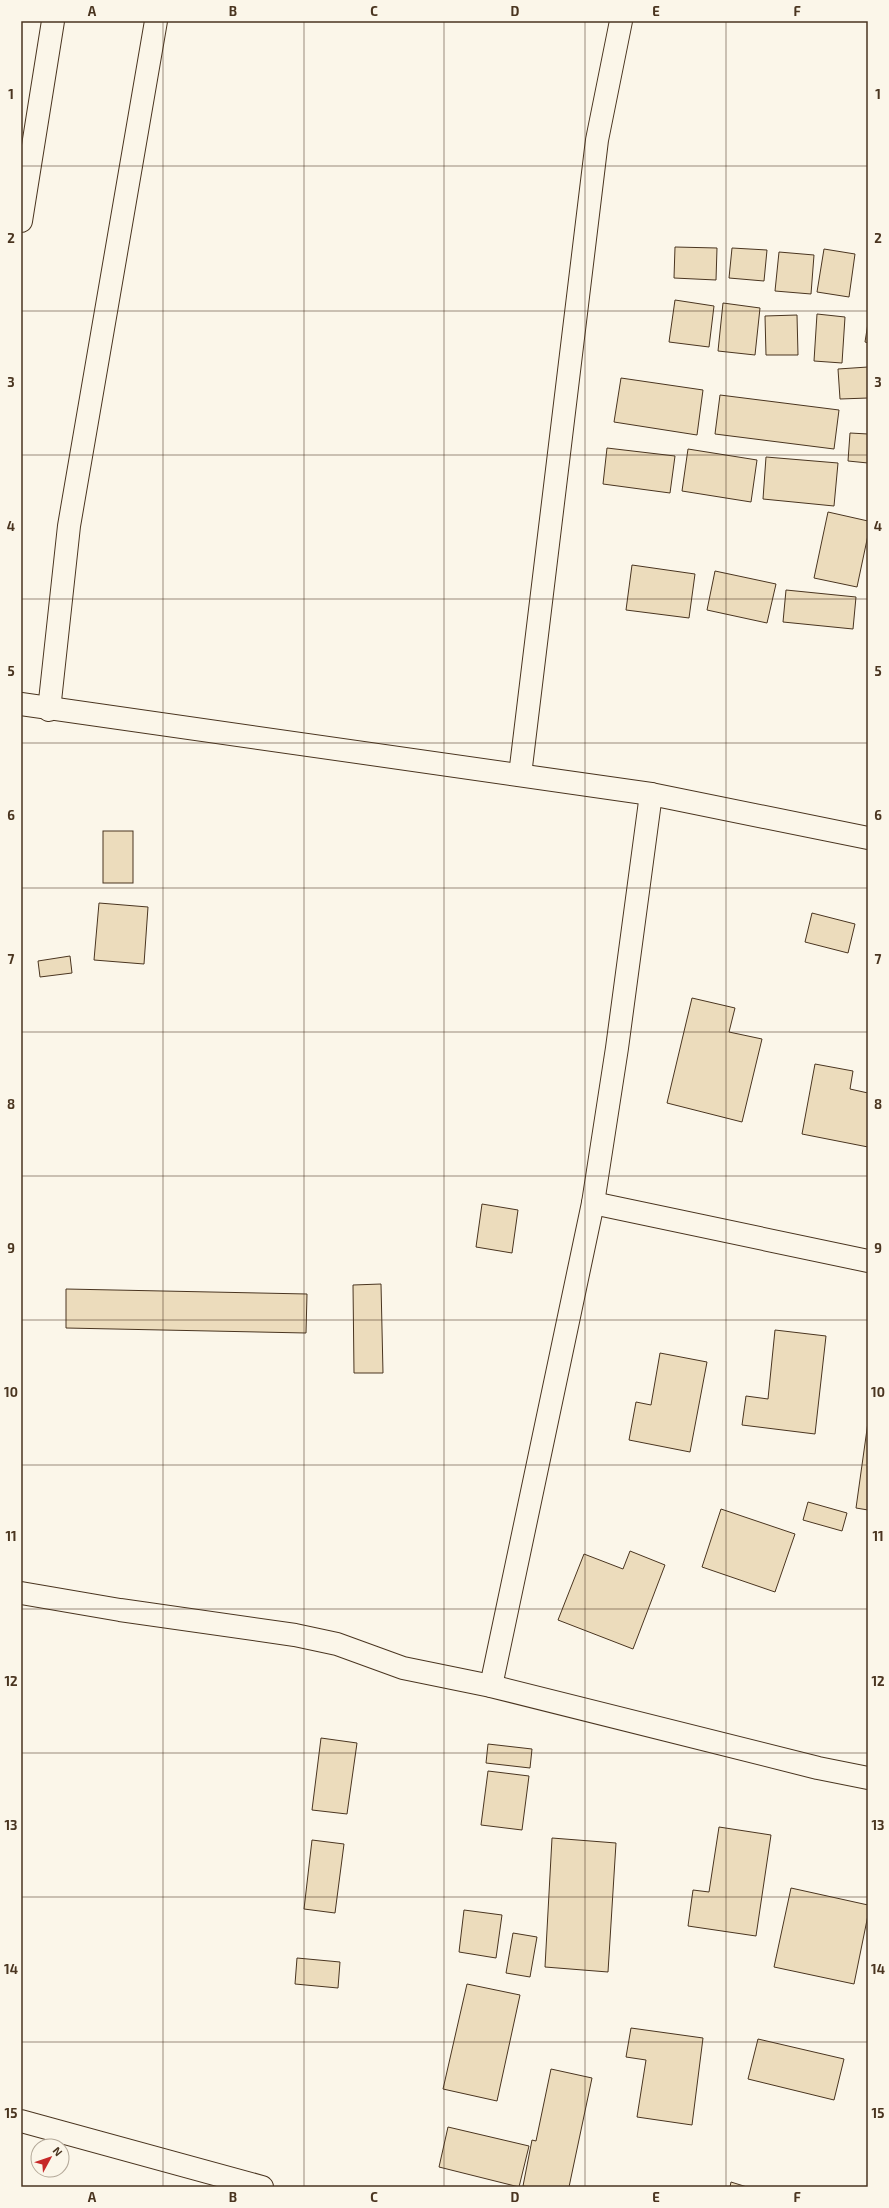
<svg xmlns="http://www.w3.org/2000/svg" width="889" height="2208" font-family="'Exo 2',sans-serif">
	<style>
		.building { fill: #ecdcbc; stroke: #4a3520 }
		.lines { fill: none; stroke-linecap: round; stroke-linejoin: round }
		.minor-casing { stroke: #4a3520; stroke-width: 24 }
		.trunk-casing { stroke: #4a3520; stroke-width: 24 }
		.minor { stroke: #fbf6e9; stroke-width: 22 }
		.trunk { stroke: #fbf6e9; stroke-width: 22 }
		.grid { fill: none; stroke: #4a3520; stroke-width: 1; stroke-opacity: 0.55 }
		.neatline { fill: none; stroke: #4a3520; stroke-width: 1.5 }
		.grid-label { font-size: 13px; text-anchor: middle; font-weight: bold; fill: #4a3520 }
	</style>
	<rect width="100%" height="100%" fill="#fbf6e9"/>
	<!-- building -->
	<g class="building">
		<polygon points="675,247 717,248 716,280 674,278"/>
		<polygon points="732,248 767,250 764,281 729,278"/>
		<polygon points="824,249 855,254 849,297 817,292"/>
		<polygon points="779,252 814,255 811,294 775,291"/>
		<polygon points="675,300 714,306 709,347 669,342"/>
		<polygon points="723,303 760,308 755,355 718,351"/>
		<polygon points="817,314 845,317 842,363 814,361"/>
		<polygon points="797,315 798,355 766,355 765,316"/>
		<polygon points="868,323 868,343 865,342"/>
		<polygon points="868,367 868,398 840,399 838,369"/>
		<polygon points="621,378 703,390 697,435 614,422"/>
		<polygon points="720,395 839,410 834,449 715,434"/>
		<polygon points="850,433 868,434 868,463 848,461"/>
		<polygon points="607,448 675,456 670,493 603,484"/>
		<polygon points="688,449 757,460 751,502 682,491"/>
		<polygon points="766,457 838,463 834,506 763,499"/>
		<polygon points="828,512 868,521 868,535 857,587 814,578"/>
		<polygon points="632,565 695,574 689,618 626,610"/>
		<polygon points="715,571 776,584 767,623 707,610"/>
		<polygon points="786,590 856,597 853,629 783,622"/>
		<rect x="103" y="831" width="30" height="52"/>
		<polygon points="99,903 148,907 144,964 94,960"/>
		<polygon points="812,913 855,924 848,953 805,942"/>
		<polygon points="70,956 72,973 40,977 38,961"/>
		<polygon points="692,998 735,1008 729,1032 762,1039 742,1122 667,1103"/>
		<polygon points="815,1064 853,1071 850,1089 868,1093 868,1147 802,1134"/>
		<polygon points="482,1204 518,1210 512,1253 476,1247"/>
		<polygon points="381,1284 383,1373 354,1373 353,1285"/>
		<polygon points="66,1289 307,1294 306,1333 66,1328"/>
		<polygon points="775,1330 826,1336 815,1434 742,1425 746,1396 768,1399"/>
		<polygon points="660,1353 707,1362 690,1452 629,1440 636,1402 651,1405"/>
		<polygon points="868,1422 868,1510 856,1508"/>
		<polygon points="808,1502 847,1513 842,1531 803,1520"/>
		<polygon points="721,1509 795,1534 775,1592 702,1567"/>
		<polygon points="630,1551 665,1565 633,1649 558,1620 584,1554 623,1569"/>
		<polygon points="321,1738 357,1743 347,1814 312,1810"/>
		<polygon points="488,1744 532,1749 530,1768 486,1763"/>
		<polygon points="488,1771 529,1776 522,1830 481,1825"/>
		<polygon points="719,1827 771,1835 756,1936 688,1926 693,1890 709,1892"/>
		<polygon points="552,1838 616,1843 608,1972 545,1967"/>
		<polygon points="312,1840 344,1844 335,1913 304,1909"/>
		<polygon points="791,1888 868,1905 868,1915 854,1984 774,1967"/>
		<polygon points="464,1910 502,1915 496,1958 459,1952"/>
		<polygon points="513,1933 537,1937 530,1977 506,1973"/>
		<polygon points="297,1958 340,1962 338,1988 295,1984"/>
		<polygon points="467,1984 520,1995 497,2101 443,2089"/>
		<polygon points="631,2028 703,2038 692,2125 637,2117 646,2060 626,2057"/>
		<polygon points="758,2039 844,2059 834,2100 748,2079"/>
		<polygon points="551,2069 592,2078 569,2187 529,2187 523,2186 532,2140 536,2141"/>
		<polygon points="448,2127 529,2146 519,2187 439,2167"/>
		<polygon points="731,2182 747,2187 730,2187"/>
	</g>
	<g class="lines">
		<!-- minor casing -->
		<g class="minor-casing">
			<g id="minor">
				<polyline points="21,704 651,794 868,838"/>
				<polyline points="49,710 69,526 156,21"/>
				<polyline points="520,775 597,140 621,21"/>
				<polyline points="593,1203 868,1261"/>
				<polyline points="21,1593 120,1610 295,1635 337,1644 403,1668 491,1686 818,1768 868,1778"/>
				<polyline points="491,1686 593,1203 617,1048 651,794"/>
				<polyline points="21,2121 262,2187"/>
			</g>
		</g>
		<!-- trunk casing -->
		<g class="trunk-casing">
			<polyline id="trunk" points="21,221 53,21"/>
		</g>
		<!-- minor -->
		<use href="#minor" class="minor"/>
		<!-- trunk -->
		<use href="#trunk" class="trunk"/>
	</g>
	<!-- grid -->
	<path class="grid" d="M163,21V2187M304,21V2187M444,21V2187M585,21V2187M726,21V2187M21,166H868M21,311H868M21,455H868M21,599H868M21,743H868M21,888H868M21,1032H868M21,1176H868M21,1320H868M21,1465H868M21,1609H868M21,1753H868M21,1897H868M21,2042H868"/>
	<!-- border -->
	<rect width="889" height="2208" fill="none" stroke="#fbf6e9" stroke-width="44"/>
	<!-- north arrow -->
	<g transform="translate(50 2158) rotate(50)"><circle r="19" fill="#fbf6e9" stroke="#b4a999"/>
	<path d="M0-3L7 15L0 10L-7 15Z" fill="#c62828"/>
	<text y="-6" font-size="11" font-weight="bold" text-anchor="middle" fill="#4a3520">N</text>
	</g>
	<rect x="22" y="22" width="845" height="2164" class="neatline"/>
	<g class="grid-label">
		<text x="92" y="16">A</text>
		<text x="233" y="16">B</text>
		<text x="374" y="16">C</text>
		<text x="515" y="16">D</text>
		<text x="656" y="16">E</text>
		<text x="797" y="16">F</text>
		<text x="11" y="99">1</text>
		<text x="878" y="99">1</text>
		<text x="11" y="243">2</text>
		<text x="878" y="243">2</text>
		<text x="11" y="387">3</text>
		<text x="878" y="387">3</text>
		<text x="11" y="531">4</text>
		<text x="878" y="531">4</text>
		<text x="11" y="676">5</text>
		<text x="878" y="676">5</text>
		<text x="11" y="820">6</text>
		<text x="878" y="820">6</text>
		<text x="11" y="964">7</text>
		<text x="878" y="964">7</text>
		<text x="11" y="1109">8</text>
		<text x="878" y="1109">8</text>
		<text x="11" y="1253">9</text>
		<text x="878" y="1253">9</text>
		<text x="11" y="1397">10</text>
		<text x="878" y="1397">10</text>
		<text x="11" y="1541">11</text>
		<text x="878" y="1541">11</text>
		<text x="11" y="1686">12</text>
		<text x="878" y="1686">12</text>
		<text x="11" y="1830">13</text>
		<text x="878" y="1830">13</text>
		<text x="11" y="1974">14</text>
		<text x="878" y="1974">14</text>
		<text x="11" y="2118">15</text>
		<text x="878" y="2118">15</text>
		<text x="92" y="2202">A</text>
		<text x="233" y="2202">B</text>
		<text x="374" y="2202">C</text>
		<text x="515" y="2202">D</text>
		<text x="656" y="2202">E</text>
		<text x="797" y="2202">F</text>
	</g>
</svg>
